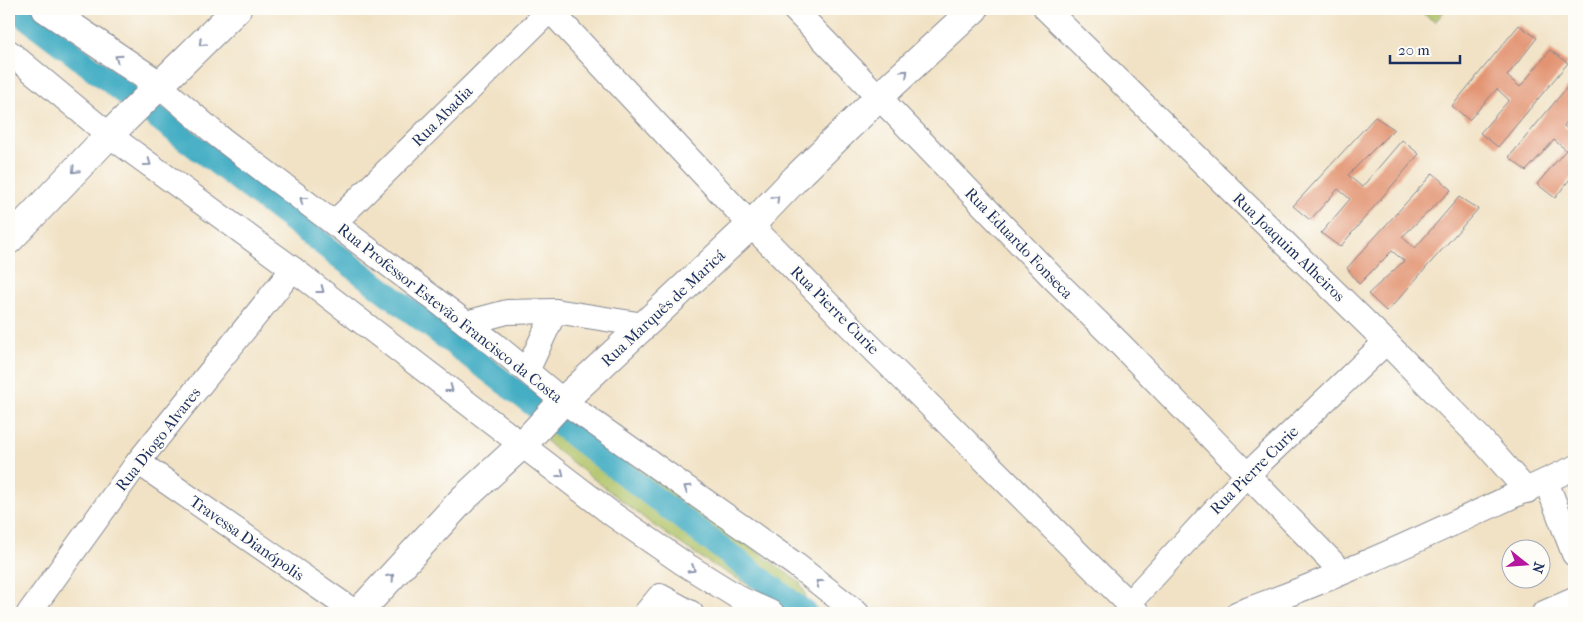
<svg xmlns="http://www.w3.org/2000/svg" width="1583" height="622" font-family="'IM FELL French Canon',serif">
	<style>
		.green { fill: #b0c367; stroke: #667962 }
		.lines { fill: none; stroke-linecap: round; stroke-linejoin: round }
		.canal { stroke: #45aec4; stroke-width: 24 }
		.building { fill: #e29371 }
		.minor-casing { stroke: #868892; stroke-width: 26 }
		.major-casing { stroke: #868892; stroke-width: 30 }
		.minor { stroke: #fff; stroke-width: 24 }
		.major { stroke: #fff; stroke-width: 28 }
		.oneway { stroke: #8d97ae }
		.labels { text-anchor: middle; dominant-baseline: central; stroke-width: 4; stroke-linejoin: round; paint-order: stroke }
		.street-label { font-size: 16px; fill: #1b2f5e; stroke: #fdfcf7 }
	</style>
	<rect width="100%" height="100%" fill="#fdfcf7"/>
	<filter id="ink" filterUnits="userSpaceOnUse"><feTurbulence type="fractalNoise" baseFrequency=".02" numOctaves="2"/><feDisplacementMap in="SourceGraphic" scale="10" xChannelSelector="R" yChannelSelector="G"/><feConvolveMatrix kernelMatrix="1 2 1 2 8 2 1 2 1" color-interpolation-filters="sRGB"/></filter>
	<filter id="wash" filterUnits="userSpaceOnUse"><feTurbulence type="fractalNoise" baseFrequency=".0096" numOctaves="4" result="noise"/><feDisplacementMap in="SourceGraphic" scale="20" xChannelSelector="R" yChannelSelector="G"/><feGaussianBlur stdDeviation="1.12" result="paint"/><feColorMatrix in="noise" values="0 0 0 0 0 0 0 0 0 0 0 0 0 0 0 0 0 1.4 0 .05"/><feComposite in="paint" operator="in"/></filter>
	<g filter="url(#wash)">
		<rect width="100%" height="100%" fill="#f1e2c5"/>
		<!-- green -->
		<g class="green">
			<polygon points="1417,9 1446,9 1435,22"/>
			<polygon points="566,418 579,419 800,583 805,593 806,604 802,606 750,586 708,562 653,525 550,445 545,439 561,420"/>
		</g>
		<g class="lines">
			<!-- canal -->
			<polyline class="canal" points="15,9 806,613"/>
		</g>
		<g id="blocks">
			<!-- building -->
			<g class="building">
				<polygon points="1519,25 1537,38 1507,76 1520,87 1550,50 1568,63 1498,147 1480,133 1509,100 1497,89 1469,120 1452,106"/>
				<polygon points="1574,79 1574,113 1564,126 1574,135 1574,174 1555,198 1537,184 1566,150 1554,140 1526,171 1509,157"/>
				<polygon points="1375,117 1394,129 1348,175 1362,187 1402,140 1419,154 1340,247 1321,233 1350,199 1338,189 1310,220 1293,206"/>
				<polygon points="1433,173 1451,190 1402,237 1415,248 1459,197 1478,209 1387,312 1368,294 1404,261 1392,251 1359,284 1347,268"/>
			</g>
		</g>
	</g>
	<g filter="url(#ink)">
		<use href="#blocks" fill-opacity="0" stroke="#868892" stroke-width="1"/>
		<g class="lines">
			<!-- minor casing -->
			<g class="minor-casing">
				<g id="minor">
					<polyline points="549,9 751,225 845,321 1138,613"/>
					<polyline points="794,9 1056,281 1121,345 1342,572"/>
					<polyline points="1046,9 1386,342 1481,439 1527,491"/>
					<polyline points="9,52 109,135 293,269 612,514 683,563 741,599 772,613"/>
					<polyline points="159,85 218,136 494,344 563,401 796,565 857,613"/>
					<polyline points="334,223 550,10"/>
					<polyline points="466,323 507,312 555,311 644,325"/>
					<polyline points="527,371 555,311"/>
					<polyline points="138,462 356,613"/>
					<polyline points="1546,481 1574,554"/>
					<polyline points="1129,603 1247,475 1386,342"/>
					<polyline points="29,613 138,462 293,269"/>
					<polyline points="646,613 660,596 691,613"/>
					<path d="M1238,613C1353,573 1463,518 1574,468"/>
					<polyline points="1544,613 1574,600"/>
				</g>
			</g>
			<!-- major casing -->
			<g class="major-casing">
				<g id="major">
					<polyline points="46,9 159,85"/>
					<polyline points="9,240 109,135 237,9"/>
					<polyline points="358,613 463,499 526,441 563,401 751,225 796,178 880,96 974,9"/>
				</g>
			</g>
			<!-- minor -->
			<use href="#minor" class="minor"/>
			<!-- major -->
			<use href="#major" class="major"/>
		</g>
		<!-- one-way arrows -->
		<defs><path id="oneway-chevron" d="M-2-3.5L2.5 0L-2 3.5" fill="none" stroke-width="1.6" stroke-linecap="round" stroke-linejoin="round" transform="scale(1.25)"/></defs>
		<g class="oneway">
			<use href="#oneway-chevron" transform="translate(202 43) rotate(135)"/>
			<use href="#oneway-chevron" transform="translate(118 58) rotate(-146)"/>
			<use href="#oneway-chevron" transform="translate(905 73) rotate(-43)"/>
			<use href="#oneway-chevron" transform="translate(148 163) rotate(36)"/>
			<use href="#oneway-chevron" transform="translate(75 170) rotate(134)"/>
			<use href="#oneway-chevron" transform="translate(776 199) rotate(-46)"/>
			<use href="#oneway-chevron" transform="translate(303 200) rotate(-143)"/>
			<use href="#oneway-chevron" transform="translate(321 290) rotate(37)"/>
			<use href="#oneway-chevron" transform="translate(450 389) rotate(37)"/>
			<use href="#oneway-chevron" transform="translate(561 474) rotate(38)"/>
			<use href="#oneway-chevron" transform="translate(687 488) rotate(-145)"/>
			<use href="#oneway-chevron" transform="translate(692 569) rotate(32)"/>
			<use href="#oneway-chevron" transform="translate(391 577) rotate(-48)"/>
			<use href="#oneway-chevron" transform="translate(819 583) rotate(-142)"/>
		</g>
	</g>
	<g class="labels">
		<!-- street labels -->
		<g class="street-label">
			<text transform="translate(442 116) rotate(-45)">Rua Abadia</text>
			<text transform="translate(1019 243) rotate(46)">Rua Eduardo Fonseca</text>
			<text transform="translate(1289 247) rotate(44)">Rua Joaquim Alheiros</text>
			<text transform="translate(663 308) rotate(-43)">Rua Marquês de Maricá</text>
			<text transform="translate(835 310) rotate(45)">Rua Pierre Curie</text>
			<text transform="translate(450 313) rotate(38)">Rua Professor Estevão Francisco da Costa</text>
			<text transform="translate(158 439) rotate(-52)">Rua Diogo Alvares</text>
			<text transform="translate(1254 470) rotate(-45)">Rua Pierre Curie</text>
			<text transform="translate(247 538) rotate(35)">Travessa Dianópolis</text>
		</g>
	</g>
	<!-- margin -->
	<rect width="1583" height="622" fill="none" stroke="#fdfcf7" stroke-width="30"/>
	<!-- north arrow -->
	<g transform="translate(1526 564) rotate(107)"><circle r="24" fill="#fdfcf7" stroke="#a3aaba"/>
	<path d="M0-4L9 19L0 12L-9 19Z" fill="#b5179e"/>
	<text y="-8" font-size="14" font-weight="bold" text-anchor="middle" fill="#1b2f5e">N</text>
	</g>
	<!-- scale -->
	<path d="M1390 55v8h70v-8" fill="none" stroke="#1b2f5e" stroke-width="2.5"/>
	<text x="1398" y="55" font-size="15" fill="#1b2f5e" stroke="#fdfcf7" stroke-width="4" paint-order="stroke">20 m</text>
</svg>
